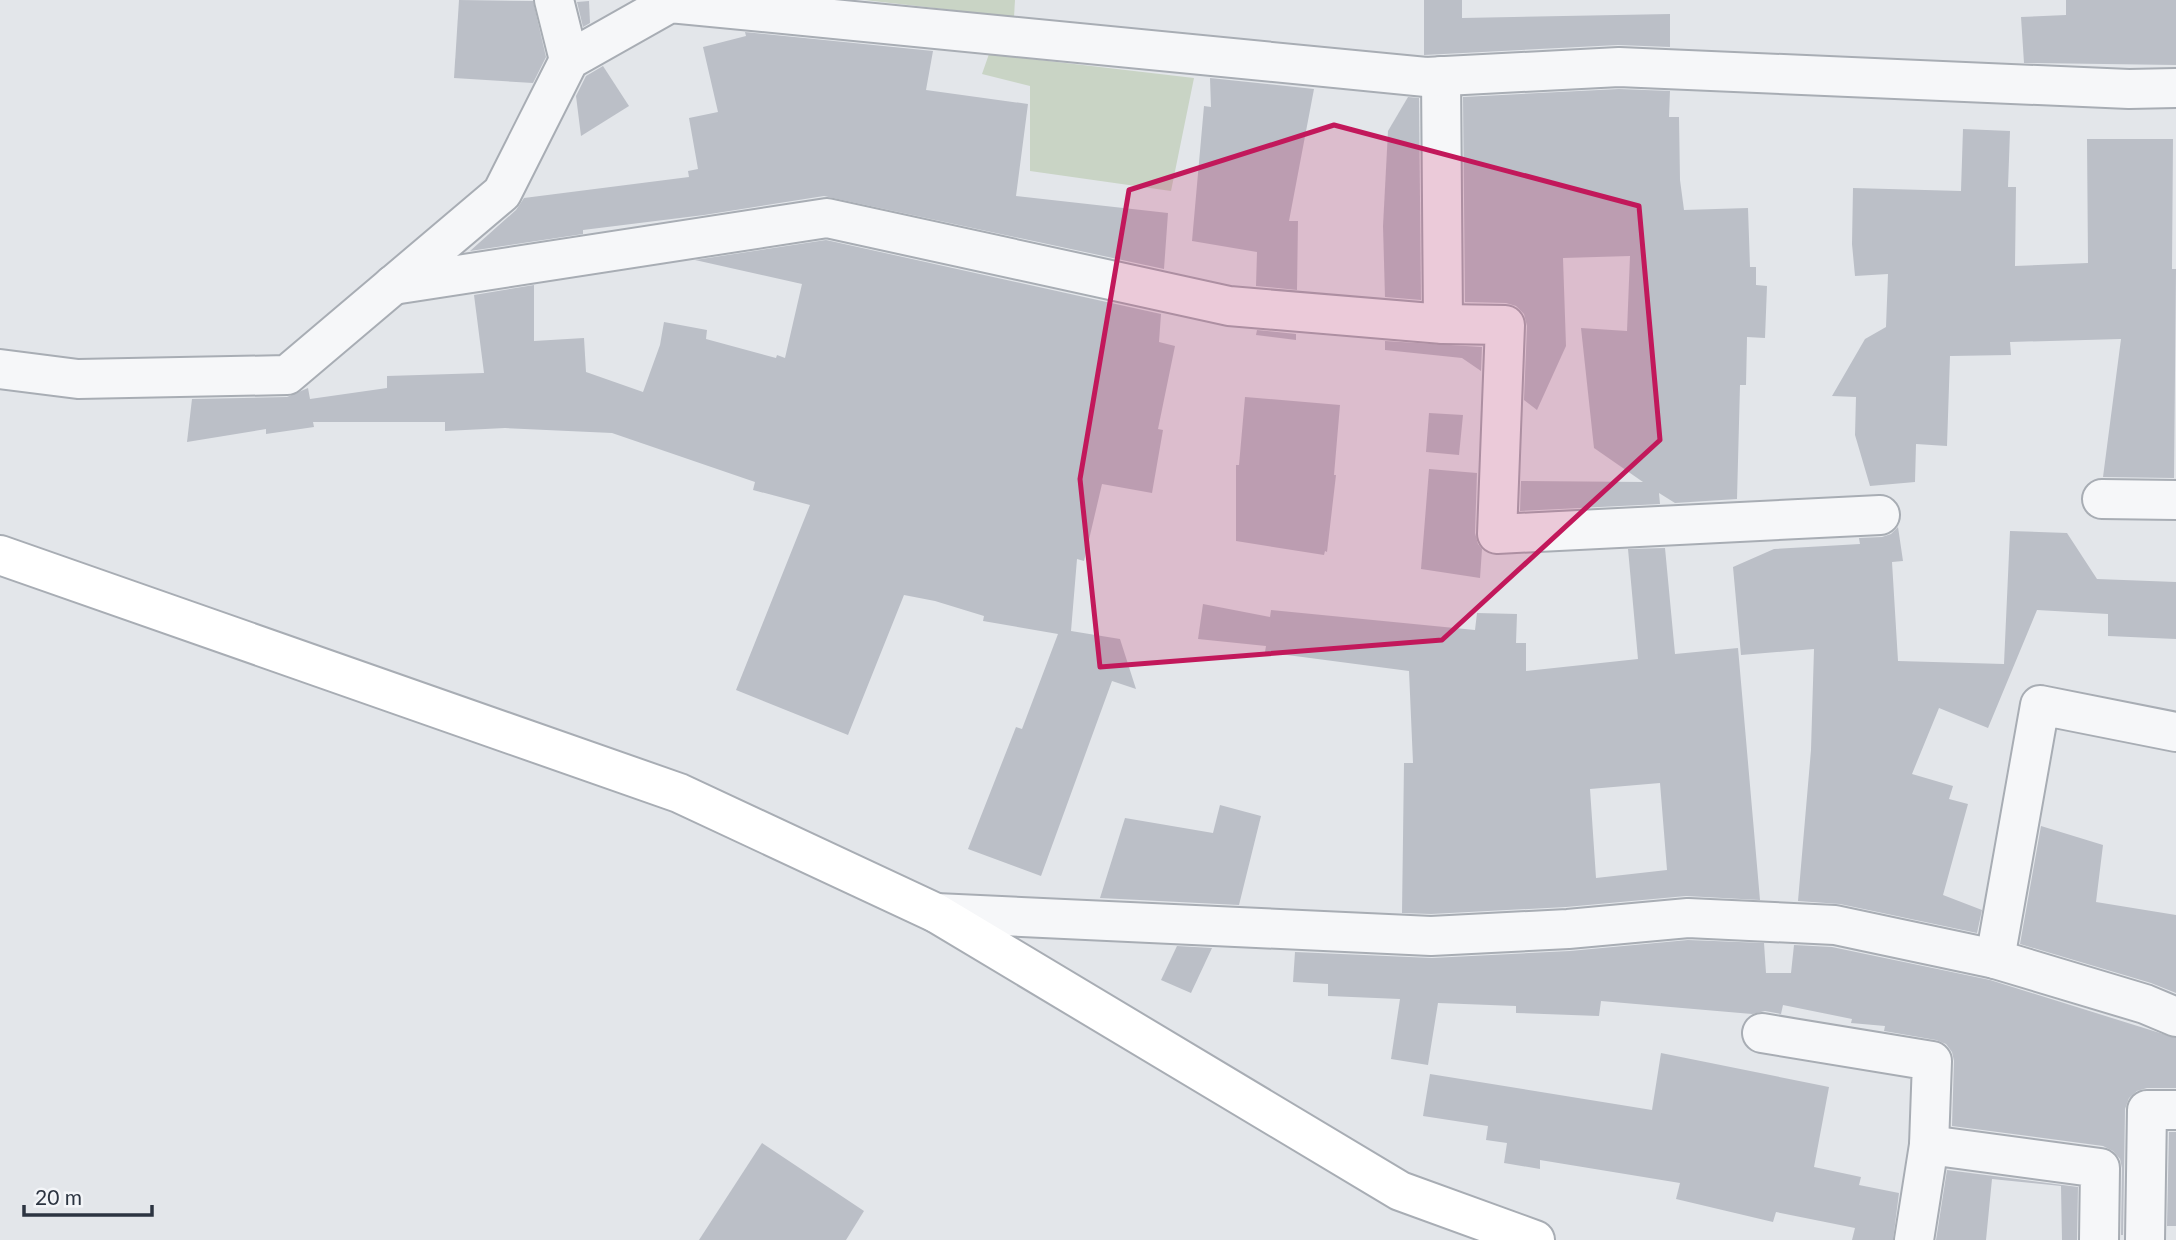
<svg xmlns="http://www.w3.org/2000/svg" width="2176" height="1240" font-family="Lato,sans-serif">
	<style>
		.grass { fill: #c9d4c5 }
		.building { fill: #bbbfc7; fill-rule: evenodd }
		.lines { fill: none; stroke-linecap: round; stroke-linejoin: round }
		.minor-casing { stroke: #a8adb4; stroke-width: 42 }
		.secondary-casing { stroke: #a8adb4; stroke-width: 42 }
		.minor { stroke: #f6f7f9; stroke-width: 38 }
		.secondary { stroke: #fff; stroke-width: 38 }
		.marked { fill: #c2185b; fill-opacity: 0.2; stroke: #c2185b; stroke-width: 5; stroke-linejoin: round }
	</style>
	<rect width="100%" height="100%" fill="#e3e6ea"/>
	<!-- grass -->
	<g class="grass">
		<polygon points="864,0 1015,0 1014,17"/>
		<polygon points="989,54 1194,78 1171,191 1030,171 1030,86 982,74"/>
	</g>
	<!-- building -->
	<g class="building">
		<polygon points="459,0 533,1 546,57 533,83 454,78"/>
		<polygon points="1424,0 1462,0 1462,18 1670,14 1670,47 1618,45 1424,55"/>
		<polygon points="2066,0 2176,0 2176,65 2024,63 2021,17 2066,15"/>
		<polygon points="589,1 590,23 583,27 577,2"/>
		<polygon points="745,32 933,51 926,90 1028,104 1016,196 1168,213 1164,269 824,196 704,215 583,230 583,234 470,251 516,210 524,198 689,177 688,171 698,169 689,118 718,112 703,47 746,36"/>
		<polygon points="603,66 629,106 581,136 576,96 586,76"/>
		<polygon points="1210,78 1314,89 1289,221 1298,221 1297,290 1256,286 1257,252 1192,241 1204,106 1211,107"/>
		<polygon points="1619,89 1670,91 1669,117 1679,117 1680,180 1684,210 1748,208 1750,267 1756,267 1756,285 1767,286 1765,338 1747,337 1746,385 1740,385 1737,499 1675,503 1659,493 1660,504 1520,511 1521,481 1643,482 1594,448 1581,328 1627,331 1630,256 1563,258 1566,346 1537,410 1524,400 1527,326 1524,314 1516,306 1506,303 1465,302 1463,97"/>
		<polygon points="1408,97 1419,98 1421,300 1385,297 1383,226 1388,131"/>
		<polygon points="1963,129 2010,131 2008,187 2016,187 2015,266 2088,263 2087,139 2173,139 2172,269 2176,269 2174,478 2103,477 2121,339 2010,342 2011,355 1950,356 1947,446 1916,444 1915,482 1870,486 1855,435 1856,397 1832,396 1865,339 1886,327 1888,274 1855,276 1852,244 1853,188 1961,191"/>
		<polygon points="826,240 1161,314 1159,342 1175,346 1158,429 1163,430 1152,493 1102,484 1084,561 1077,559 1071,631 1120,639 1136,689 1112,681 1041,876 968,849 1016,727 1022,729 1058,634 983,621 984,616 935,601 904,595 848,735 736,690 810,505 753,490 755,482 612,433 505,428 445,431 445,422 313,422 314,427 266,434 266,429 187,442 192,399 287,397 308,388 310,399 387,388 387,376 484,373 474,295 534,285 534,341 584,338 586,372 643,392 660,345 664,322 707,330 706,339 776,358 777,355 785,358 802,284 695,260"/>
		<polygon points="1257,330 1296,334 1296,340 1256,335"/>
		<polygon points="1385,341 1482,347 1481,371 1462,358 1385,350"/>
		<polygon points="1245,397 1340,405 1334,475 1336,475 1327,552 1325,551 1324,555 1236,541 1236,465 1239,465"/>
		<polygon points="1429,413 1463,415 1459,455 1426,452"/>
		<polygon points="1429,469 1477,473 1475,533 1478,544 1482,549 1480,578 1421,569"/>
		<polygon points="1898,527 1903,561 1892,562 1898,661 2004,664 2010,531 2067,533 2097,579 2176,582 2176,639 2108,636 2108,614 2037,610 1988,728 1939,708 1912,774 1953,786 1949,799 1968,804 1943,895 1982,910 1977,933 1840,904 1798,901 1811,750 1814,649 1741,655 1733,567 1774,549 1860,544 1859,538 1882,537 1891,534"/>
		<path d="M1665,548L1675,654L1738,648L1760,900L1686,896L1566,907L1431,914L1402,913L1404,763H1413L1409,671L1265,652L1266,646L1198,639L1203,604L1270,617L1271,610L1475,630L1477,613L1517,614L1516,643H1526V671L1638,659L1628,549ZM1660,783L1667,870L1596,878L1590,789Z"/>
		<polygon points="1220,805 1261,816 1239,905 1100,898 1125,818 1213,833"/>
		<polygon points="2041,826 2103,845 2096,902 2176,915 2176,993 2151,983 2020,944"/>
		<polygon points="1688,940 1764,943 1766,973 1791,973 1794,945 1832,947 1990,980 2176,1038 2176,1088 2147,1088 2137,1091 2129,1098 2125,1109 2123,1235 2121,1235 2122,1168 2120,1159 2113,1151 2103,1146 1952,1126 1954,1061 1952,1052 1946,1044 1936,1040 1884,1031 1885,1026 1851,1023 1852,1019 1783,1005 1781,1014 1765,1011 1752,1014 1601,1001 1599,1016 1516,1013 1516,1006 1438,1003 1428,1065 1391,1059 1400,999 1328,996 1328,984 1293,982 1295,952 1432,958 1570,951"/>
		<polygon points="1177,946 1212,948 1191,993 1161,980"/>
		<polygon points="1661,1053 1829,1087 1814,1167 1861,1177 1859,1185 1899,1193 1893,1240 1852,1240 1855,1228 1776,1212 1773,1222 1676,1199 1680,1183 1540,1160 1540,1169 1504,1163 1507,1143 1486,1140 1488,1126 1423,1116 1430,1074 1652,1110"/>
		<polygon points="2169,1132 2176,1132 2176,1226 2167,1226"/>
		<polygon points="762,1143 864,1211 846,1240 699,1240"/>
		<polygon points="1947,1170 2078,1187 2077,1240 2062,1240 2061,1186 1992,1179 1986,1240 1936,1240"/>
	</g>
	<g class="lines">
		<!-- minor casing -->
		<g class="minor-casing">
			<g id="minor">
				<polyline points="554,0 569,60"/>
				<polyline points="1441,76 1443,324"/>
				<polyline points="393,285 827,218 1229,306 1443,324 1505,325 1497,534 1880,515"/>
				<polyline points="0,369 78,379 287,375 502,193 569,60 670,3 1426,77 1619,67 2129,89 2176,88"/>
				<polyline points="2102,499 2176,500"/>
				<polyline points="936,913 1431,936 1568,929 1688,918 1835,925 1995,959 2145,1004 2176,1017"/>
				<polyline points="1995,959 2040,705 2176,732"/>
				<polyline points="1762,1033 1932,1061 1929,1145 1914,1240"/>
				<polyline points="1929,1145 2100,1168 2099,1240"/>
				<polyline points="2145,1240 2147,1110 2176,1110"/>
			</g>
		</g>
		<!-- secondary casing -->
		<g class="secondary-casing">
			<polyline id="secondary" points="0,555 679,793 936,913 1400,1191 1535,1240"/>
		</g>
		<!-- minor -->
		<use href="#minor" class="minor"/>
		<!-- secondary -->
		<use href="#secondary" class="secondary"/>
	</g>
	<!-- marked area -->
	<path class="marked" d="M1334,125L1639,206L1660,440L1442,640L1100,667L1080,479L1129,190Z"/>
	<!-- scale -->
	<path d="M24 1205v10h128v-10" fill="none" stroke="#2c3441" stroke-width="3.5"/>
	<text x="35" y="1205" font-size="21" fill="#2c3441" stroke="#f3f5f8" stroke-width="5" paint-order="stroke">20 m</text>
</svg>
